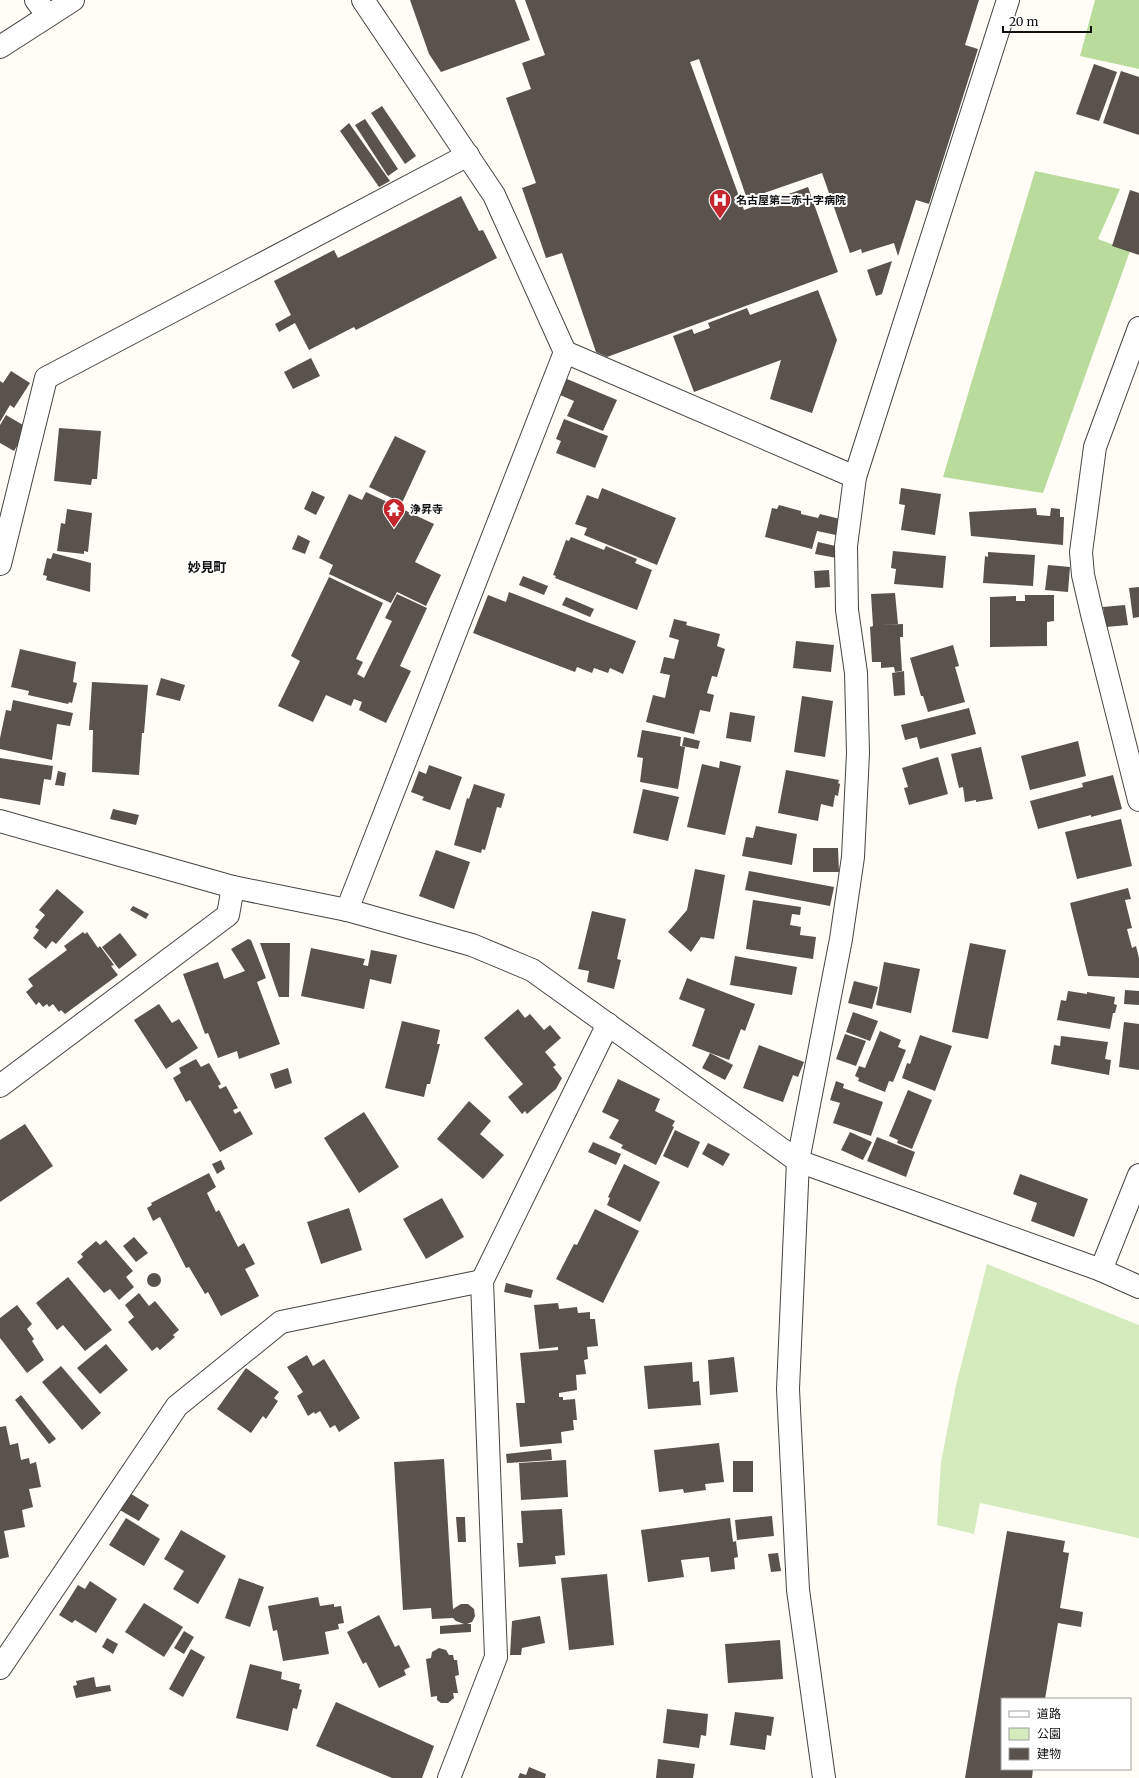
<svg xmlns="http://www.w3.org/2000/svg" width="1139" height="1778" font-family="Merriweather,'Noto Sans JP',serif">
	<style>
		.green { fill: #d5ebbd }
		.forest { fill: #b9dc9c }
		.building { fill: #5a524d }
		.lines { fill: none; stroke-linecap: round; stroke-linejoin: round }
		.minor-casing { stroke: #444; stroke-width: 24 }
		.tertiary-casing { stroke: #444; stroke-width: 24 }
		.minor { stroke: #fff; stroke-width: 22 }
		.tertiary { stroke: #fff; stroke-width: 22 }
		.labels { text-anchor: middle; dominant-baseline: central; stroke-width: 4; stroke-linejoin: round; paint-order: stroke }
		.poi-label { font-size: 11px; font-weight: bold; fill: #111; stroke: #fff; text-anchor: start }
		.quarter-label { font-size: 13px; font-weight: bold; fill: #111; stroke: #fff }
	</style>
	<rect width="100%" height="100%" fill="#fffdf5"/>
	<!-- green -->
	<polygon class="green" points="987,1264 1139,1325 1139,1538 980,1503 974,1534 937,1525 941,1462 956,1385"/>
	<!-- forest -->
	<g class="forest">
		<polygon points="1095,0 1139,0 1139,69 1080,56"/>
		<polygon points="1035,171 1120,189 1098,239 1130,251 1043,493 943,477"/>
	</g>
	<!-- building -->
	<g class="building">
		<polygon points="410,0 515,0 530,40 441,72 429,54"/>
		<polygon points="525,0 979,0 965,45 978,49 929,204 916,200 898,256 894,243 862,253 861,249 850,253 822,173 747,199 699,59 690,62 744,210 808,187 838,272 607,357 596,352 562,253 546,258 522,188 536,183 506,98 531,89 522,63 545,55"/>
		<polygon points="1094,64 1117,72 1099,121 1076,114"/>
		<polygon points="1121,71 1139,77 1139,135 1103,123"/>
		<polygon points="382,106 416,156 405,164 371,113"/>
		<polygon points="365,119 398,169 388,176 355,125"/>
		<polygon points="349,123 390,181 379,187 340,131"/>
		<polygon points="1130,190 1139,193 1139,255 1112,246"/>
		<polygon points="461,196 479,231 483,230 497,258 356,330 354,327 309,350 295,323 279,332 275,324 291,315 274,281 334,250 338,258"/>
		<polygon points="892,261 882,294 876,296 867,270"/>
		<polygon points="818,290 837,340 812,413 770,399 781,360 694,392 673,336 692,329 694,334 710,328 708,323 747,308 750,315"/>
		<polygon points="311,358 320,376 293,389 284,372"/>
		<polygon points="11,371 30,383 14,408 10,405 0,422 0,381 3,383"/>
		<polygon points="567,379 617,400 603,431 567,416 574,401 560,395"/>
		<polygon points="6,415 28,428 14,451 0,443 0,425"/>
		<polygon points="564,419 608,436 595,468 556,453 561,441 556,439"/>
		<polygon points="59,428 101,431 97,479 92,479 91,485 54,481"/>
		<polygon points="395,436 426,451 402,503 369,487"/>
		<polygon points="602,488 676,518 657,565 584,535 587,528 575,524 587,495 598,499"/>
		<polygon points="901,488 941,494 935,535 901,530 905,505 899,504"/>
		<polygon points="312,491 325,497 316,515 304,509"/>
		<polygon points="366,492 434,524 415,562 441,575 426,606 397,592 391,603 329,574 333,565 319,558 349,494 362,500"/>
		<polygon points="779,505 801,511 801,514 818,518 820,514 840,519 836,535 817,531 812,549 765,537 772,508 777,509"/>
		<polygon points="1036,508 1037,515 1050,516 1051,508 1060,509 1060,517 1064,517 1063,545 971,536 969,512"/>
		<polygon points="67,509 92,513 88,552 84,551 84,554 57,551 61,523 65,524"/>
		<polygon points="298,535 310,541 305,554 292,549"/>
		<polygon points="571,537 604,550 606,546 637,559 635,563 652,570 637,610 555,578 556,576 553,575 566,540 569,541"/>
		<polygon points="818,542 840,547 837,558 815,554"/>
		<polygon points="893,551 946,556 943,588 894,584 896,569 891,568"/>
		<polygon points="988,552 1035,555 1033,586 983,583 985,556 988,557"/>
		<polygon points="53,553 91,563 90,592 46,580 47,576 43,575 47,558 51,559"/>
		<polygon points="1048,565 1070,567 1068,592 1045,590"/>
		<polygon points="829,570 830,587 815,588 814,571"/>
		<polygon points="523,576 548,586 544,595 519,585"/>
		<polygon points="329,577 383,603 356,659 363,662 357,674 364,678 392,621 385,618 397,594 427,608 400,666 411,671 386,723 359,710 362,702 354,699 351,706 326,695 313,722 278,706 300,661 291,656"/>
		<polygon points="1139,587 1139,617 1133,618 1129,588"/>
		<polygon points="509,592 636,641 623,674 610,668 608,673 594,668 592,673 577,667 575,672 473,633 488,595 506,602"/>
		<polygon points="895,593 898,624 879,625 903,624 903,637 900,637 902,671 895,672 894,667 881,668 881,662 872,662 870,627 873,626 871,594"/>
		<polygon points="1025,595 1054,595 1054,621 1047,622 1047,646 990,647 990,597 1016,596 1016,601 1025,601"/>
		<polygon points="566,597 594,609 590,617 562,605"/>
		<polygon points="1125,605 1128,625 1106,627 1103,607"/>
		<polygon points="674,619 687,622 686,625 720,634 717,646 725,649 717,677 712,676 707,693 714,695 710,712 700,710 694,734 646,722 653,695 665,698 670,675 660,673 664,657 674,659 679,640 669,637"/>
		<polygon points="796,641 834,645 831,672 793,668"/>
		<polygon points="953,645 959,666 955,667 965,702 928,712 923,696 921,696 910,658"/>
		<polygon points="20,649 76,662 73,682 77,683 72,703 69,702 68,704 28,695 29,691 11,687"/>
		<polygon points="904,671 905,695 894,696 892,673"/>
		<polygon points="161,678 185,685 180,701 156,695"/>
		<polygon points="92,682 148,685 144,733 142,733 139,775 92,772 93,730 89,730"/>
		<polygon points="802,696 833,701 825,757 794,752"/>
		<polygon points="13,700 73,713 70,726 57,724 52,760 0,749 0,738 6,710 11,711"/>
		<polygon points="969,708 976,734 920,749 917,737 905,740 901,725"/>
		<polygon points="730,712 755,716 751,742 726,738"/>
		<polygon points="642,730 681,737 680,746 685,747 678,789 640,782 643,758 637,757"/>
		<polygon points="684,737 700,741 698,749 682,746"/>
		<polygon points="1078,741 1086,776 1030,790 1021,756"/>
		<polygon points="981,747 993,799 976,802 976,800 965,802 963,787 959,788 951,754"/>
		<polygon points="938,757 948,794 909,805 904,788 908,787 902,768"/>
		<polygon points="0,758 53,766 51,780 44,779 40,805 0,798"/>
		<polygon points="720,761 741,766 725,835 687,827 702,764 719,768"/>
		<polygon points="429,765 462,777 450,810 422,800 424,797 411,792 419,771 426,774"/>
		<polygon points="786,770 839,780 838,783 840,784 838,796 835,795 833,807 821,804 818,821 778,813"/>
		<polygon points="58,771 66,773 64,786 55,785"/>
		<polygon points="1113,775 1122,809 1091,817 1091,815 1038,829 1030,801 1083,787 1082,783"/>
		<polygon points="474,784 505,794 501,808 497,807 485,850 482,849 481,853 454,845 467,798 469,799"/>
		<polygon points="643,789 679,797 668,841 633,833"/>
		<polygon points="113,809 139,815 136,825 110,819"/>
		<polygon points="1121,819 1132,866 1077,879 1065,832"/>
		<polygon points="756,826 797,834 792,865 742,856 746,837 753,838"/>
		<polygon points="813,848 838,848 839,872 813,872"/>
		<polygon points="436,850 470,862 454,909 419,896"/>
		<polygon points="695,869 725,875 714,939 701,937 691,952 668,932 687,910"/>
		<polygon points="749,871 834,887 830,906 745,890"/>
		<polygon points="1128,888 1131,899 1125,900 1132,928 1127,929 1132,948 1136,946 1139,958 1139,978 1088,976 1070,903"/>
		<polygon points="57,889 84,912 56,944 52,941 46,949 33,938 39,930 35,927 45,915 39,910"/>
		<polygon points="753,900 801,907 800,915 792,914 790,925 801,927 800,935 816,937 813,959 746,949"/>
		<polygon points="133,906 149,914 146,919 130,910"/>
		<polygon points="592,911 626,919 617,959 621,960 614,989 587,982 589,971 578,969"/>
		<polygon points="83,932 85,934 87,932 98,948 100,946 114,965 111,966 118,975 65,1014 61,1010 59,1012 53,1004 49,1007 47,1004 43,1007 39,1002 36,1005 26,992 33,986 28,979 67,950 64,946"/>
		<polygon points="120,933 137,955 119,969 102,947"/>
		<polygon points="248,939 251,940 266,978 257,982 280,1044 239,1059 237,1051 218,1058 208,1033 205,1034 183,974 218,962 224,979 245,971 231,949"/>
		<polygon points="260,943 290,943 289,997 279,997"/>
		<polygon points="970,943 1006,950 988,1039 952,1032"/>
		<polygon points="311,948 365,959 363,965 368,966 371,950 397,955 391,984 370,979 364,1009 301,996"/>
		<polygon points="735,956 797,967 792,995 730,985"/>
		<polygon points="884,962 920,969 911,1013 876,1005"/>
		<polygon points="687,978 755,1004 745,1031 741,1029 729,1060 692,1046 705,1009 679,999"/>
		<polygon points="854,981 878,987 872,1009 848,1003"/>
		<polygon points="1125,990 1139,991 1139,1005 1124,1004"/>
		<polygon points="1068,991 1087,994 1087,992 1115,997 1114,1004 1117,1005 1115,1013 1113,1013 1110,1029 1057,1020 1061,1000 1066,1001"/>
		<polygon points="159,1004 172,1023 179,1019 198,1048 166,1069 134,1020"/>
		<polygon points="518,1009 525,1018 530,1014 544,1030 550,1025 561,1038 545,1052 556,1065 553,1067 562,1078 556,1089 527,1114 525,1111 522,1114 508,1097 523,1084 484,1038"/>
		<polygon points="853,1012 878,1021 870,1041 846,1032"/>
		<polygon points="402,1021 440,1030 437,1044 440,1044 430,1084 427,1084 424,1097 385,1088"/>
		<polygon points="1124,1022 1139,1024 1139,1070 1119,1067"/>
		<polygon points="880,1031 901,1040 898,1047 906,1050 893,1082 889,1081 885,1092 858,1081 859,1078 855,1076 859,1066 865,1068"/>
		<polygon points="845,1034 866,1041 856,1066 836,1059"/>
		<polygon points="920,1035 952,1046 935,1091 902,1078 907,1063 910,1064"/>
		<polygon points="1061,1036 1108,1042 1105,1059 1111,1060 1109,1075 1051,1064 1054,1045 1060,1046"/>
		<polygon points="759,1045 804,1062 798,1077 793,1075 783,1102 743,1088"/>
		<polygon points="710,1053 733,1065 725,1080 702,1068"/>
		<polygon points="196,1059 201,1067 209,1063 221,1084 218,1086 220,1089 226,1086 238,1108 233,1110 235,1114 240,1111 253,1134 220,1152 190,1100 186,1102 173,1078 181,1073 179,1068"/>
		<polygon points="288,1068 292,1083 275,1089 270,1074"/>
		<polygon points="618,1079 660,1099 655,1111 675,1121 672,1126 674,1127 656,1165 621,1148 623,1145 609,1138 619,1120 602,1112"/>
		<polygon points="836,1081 844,1084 843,1088 883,1102 871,1136 833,1123 840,1103 830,1100"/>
		<polygon points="908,1090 932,1100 912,1149 897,1143 898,1140 889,1136"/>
		<polygon points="469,1101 491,1121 480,1134 504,1155 483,1179 437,1139"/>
		<polygon points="364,1112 399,1167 359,1193 324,1138"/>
		<polygon points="25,1124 53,1166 0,1202 0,1140"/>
		<polygon points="675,1130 700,1142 688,1168 663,1156"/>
		<polygon points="850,1132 872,1142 863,1160 841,1150"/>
		<polygon points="877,1137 915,1152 906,1177 867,1161"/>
		<polygon points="593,1142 621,1154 616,1165 588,1152"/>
		<polygon points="708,1143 730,1154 723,1166 702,1154"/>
		<polygon points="221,1160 225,1169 217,1174 212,1164"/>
		<polygon points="624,1164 660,1182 640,1222 607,1205 610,1198 608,1197"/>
		<polygon points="209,1173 216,1187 207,1193 216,1212 219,1210 238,1247 244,1243 255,1264 245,1269 259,1296 221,1316 208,1292 205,1294 189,1267 186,1268 160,1217 153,1221 147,1208 152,1205 151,1203"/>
		<polygon points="1020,1174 1088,1199 1074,1237 1031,1221 1037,1203 1013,1194"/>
		<polygon points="442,1198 464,1237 426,1259 403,1219"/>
		<polygon points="349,1208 362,1250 321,1264 307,1222"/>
		<polygon points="595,1209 639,1231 603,1303 556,1279 574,1244 577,1245"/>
		<polygon points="134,1237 148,1253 136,1262 123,1246"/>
		<polygon points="106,1240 133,1271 126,1277 134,1287 119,1300 110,1289 104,1293 77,1262 83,1257 81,1254 96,1241 100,1245"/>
		<circle cx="154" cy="1280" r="7"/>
		<polygon points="68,1277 112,1330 85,1351 63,1325 57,1330 36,1303"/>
		<polygon points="506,1283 533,1290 531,1298 504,1292"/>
		<polygon points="139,1293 149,1306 155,1301 179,1330 173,1335 175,1337 160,1350 157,1347 152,1351 128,1322 134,1317 125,1305"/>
		<polygon points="558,1303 559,1309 577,1307 578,1313 590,1312 590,1319 595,1319 598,1346 587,1347 588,1359 584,1360 586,1374 576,1375 577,1390 559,1393 559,1397 563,1397 563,1400 575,1399 577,1420 573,1420 574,1430 561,1432 562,1443 520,1447 516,1403 525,1403 520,1353 558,1350 558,1347 539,1349 534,1305"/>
		<polygon points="17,1305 32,1324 27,1329 34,1339 32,1341 44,1360 27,1373 0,1338 0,1318"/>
		<polygon points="106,1344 128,1370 100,1394 77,1368"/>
		<polygon points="307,1355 313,1366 324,1359 360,1418 339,1432 335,1425 330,1428 320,1411 315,1414 314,1412 308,1416 297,1396 303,1392 287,1367"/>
		<polygon points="734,1357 738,1392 710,1395 708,1360"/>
		<polygon points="692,1362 693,1382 699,1381 701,1405 648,1409 644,1366"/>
		<polygon points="61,1366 101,1413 82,1430 42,1382"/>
		<polygon points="246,1368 279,1392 274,1398 278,1401 266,1419 263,1416 251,1433 217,1409"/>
		<polygon points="21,1395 56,1439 49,1444 15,1400"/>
		<polygon points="6,1426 10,1445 18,1443 21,1460 29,1458 30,1464 36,1462 41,1487 29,1489 33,1507 22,1510 25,1527 4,1531 9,1557 0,1559 0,1427"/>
		<polygon points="719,1443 724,1482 705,1484 706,1490 684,1493 683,1489 659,1492 654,1450"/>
		<polygon points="551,1449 552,1460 507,1463 506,1454"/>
		<polygon points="444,1459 453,1609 461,1604 468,1604 474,1609 475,1616 472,1622 467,1624 471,1624 471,1632 440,1634 440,1626 464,1624 456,1621 453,1618 432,1619 431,1608 403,1610 394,1462"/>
		<polygon points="566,1460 568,1497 521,1500 519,1463"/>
		<rect x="733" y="1461" width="20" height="31"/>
		<polygon points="128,1492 149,1505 139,1521 118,1509"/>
		<polygon points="562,1509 565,1555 555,1556 556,1564 519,1567 517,1543 523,1543 521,1511"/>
		<polygon points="772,1516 774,1536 737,1540 735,1520"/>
		<polygon points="456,1517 465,1517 466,1542 458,1542"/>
		<polygon points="126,1518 160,1539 144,1566 109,1545"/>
		<polygon points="730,1518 733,1542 736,1541 738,1557 734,1558 735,1569 711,1572 709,1557 681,1560 684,1577 648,1582 641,1530"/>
		<polygon points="181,1530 226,1556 198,1604 173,1589 184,1571 164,1559"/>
		<polygon points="1007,1531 1065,1541 1063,1552 1069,1553 1060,1608 1083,1612 1081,1627 1058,1623 1045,1699 1002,1699 1002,1769 1033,1769 1032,1778 965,1778"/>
		<polygon points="778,1553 781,1571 771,1572 768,1554"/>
		<polygon points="607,1574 614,1645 569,1650 561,1578"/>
		<polygon points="239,1578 264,1587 250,1627 225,1618"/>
		<polygon points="90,1581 117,1599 96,1633 75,1620 72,1623 59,1615 78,1585 85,1589"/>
		<polygon points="318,1597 320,1606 334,1604 334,1607 341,1606 344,1623 338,1624 339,1629 325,1632 329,1654 283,1661 277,1630 273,1631 268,1606"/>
		<polygon points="144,1603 183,1627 164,1657 125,1632"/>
		<polygon points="379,1615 395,1647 399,1645 410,1667 404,1670 406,1675 379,1688 366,1662 363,1664 347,1632"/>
		<polygon points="540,1616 545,1643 522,1648 521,1655 510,1655 512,1621"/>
		<polygon points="184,1631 194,1637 184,1654 174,1648"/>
		<polygon points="107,1638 118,1644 113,1654 102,1647"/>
		<polygon points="780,1640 783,1679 728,1683 725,1644"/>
		<polygon points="439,1648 446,1650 449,1655 453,1655 454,1660 457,1660 459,1675 455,1676 458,1693 453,1693 454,1698 448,1703 441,1703 437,1700 437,1696 431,1697 426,1659 431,1658 432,1652"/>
		<polygon points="191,1649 205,1657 183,1697 169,1689"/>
		<polygon points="250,1664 282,1672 281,1679 300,1684 299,1689 302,1690 297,1709 293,1708 288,1731 236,1718"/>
		<polygon points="94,1677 96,1687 110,1685 111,1691 76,1698 73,1686 77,1685 76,1681"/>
		<polygon points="336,1702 434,1746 422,1778 392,1778 316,1746"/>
		<polygon points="667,1709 708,1714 706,1736 701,1735 699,1748 663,1743"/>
		<polygon points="735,1712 774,1717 771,1736 767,1735 765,1750 730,1745"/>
		<polygon points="658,1759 695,1764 693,1778 656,1778"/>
		<polygon points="529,1767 546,1774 545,1778 518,1778 520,1773 526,1775"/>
	</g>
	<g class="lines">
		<!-- minor casing -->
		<g class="minor-casing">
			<g id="minor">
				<polyline points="36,0 48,16"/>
				<polyline points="363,0 494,195 565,352 855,477"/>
				<polyline points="1139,328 1095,447 1081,552 1083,575 1092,614 1139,800"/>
				<polyline points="0,564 46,378 468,155"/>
				<polyline points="347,910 565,352"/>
				<polyline points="0,1086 228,915 233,887"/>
				<polyline points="1101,1270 1139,1175"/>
				<polyline points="0,1668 177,1406 281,1322 482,1281"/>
				<polyline points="449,1778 496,1657 482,1281 608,1024"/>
				<polyline points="824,1778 798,1590 788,1389 798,1161 841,939 853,857 858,753 856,673 847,610 846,546 855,477 1008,0"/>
			</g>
		</g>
		<!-- tertiary casing -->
		<g class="tertiary-casing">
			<g id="tertiary">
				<polyline points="0,47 73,0"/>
				<polyline points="0,821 233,887 347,910 472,945 532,970 798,1161 1101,1270 1139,1287"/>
			</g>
		</g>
		<!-- minor -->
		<use href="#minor" class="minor"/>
		<!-- tertiary -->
		<use href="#tertiary" class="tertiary"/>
	</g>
	<!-- icons -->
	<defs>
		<g id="hospital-pin" transform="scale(1.15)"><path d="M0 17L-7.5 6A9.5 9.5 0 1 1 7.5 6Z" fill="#c4262e" stroke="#fff"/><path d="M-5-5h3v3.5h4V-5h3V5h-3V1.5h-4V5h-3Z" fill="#fff"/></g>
		<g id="temple-pin" transform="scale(1.15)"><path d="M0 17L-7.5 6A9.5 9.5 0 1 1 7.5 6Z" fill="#c4262e" stroke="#fff"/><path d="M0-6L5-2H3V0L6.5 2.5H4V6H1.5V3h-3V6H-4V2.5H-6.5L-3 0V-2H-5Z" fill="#fff"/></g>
	</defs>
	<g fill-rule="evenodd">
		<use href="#hospital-pin" x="720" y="200"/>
		<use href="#temple-pin" x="394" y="509"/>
	</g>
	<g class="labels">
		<!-- poi labels -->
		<g class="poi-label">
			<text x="736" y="200">名古屋第二赤十字病院</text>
			<text x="410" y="509">浄昇寺</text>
		</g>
		<!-- quarter labels -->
		<g class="quarter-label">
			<text x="207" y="567">妙見町</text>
		</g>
	</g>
	<!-- legend -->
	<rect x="1001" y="1698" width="130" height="72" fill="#ffffff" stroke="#a0a0a0"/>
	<rect x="1009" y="1711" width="20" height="6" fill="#ffffff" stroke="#a0a0a0"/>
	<text x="1037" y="1718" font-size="12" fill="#111111">道路</text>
	<rect x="1009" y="1728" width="20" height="12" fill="#d5ebbd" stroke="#a0a0a0"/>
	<text x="1037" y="1738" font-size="12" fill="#111111">公園</text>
	<rect x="1009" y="1748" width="20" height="12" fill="#5a524d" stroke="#a0a0a0"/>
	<text x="1037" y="1758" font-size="12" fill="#111111">建物</text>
	<!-- scale -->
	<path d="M1003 26v6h88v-6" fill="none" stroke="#111111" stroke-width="2"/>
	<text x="1009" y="26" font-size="12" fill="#111111" stroke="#ffffff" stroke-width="3" paint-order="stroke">20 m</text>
</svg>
